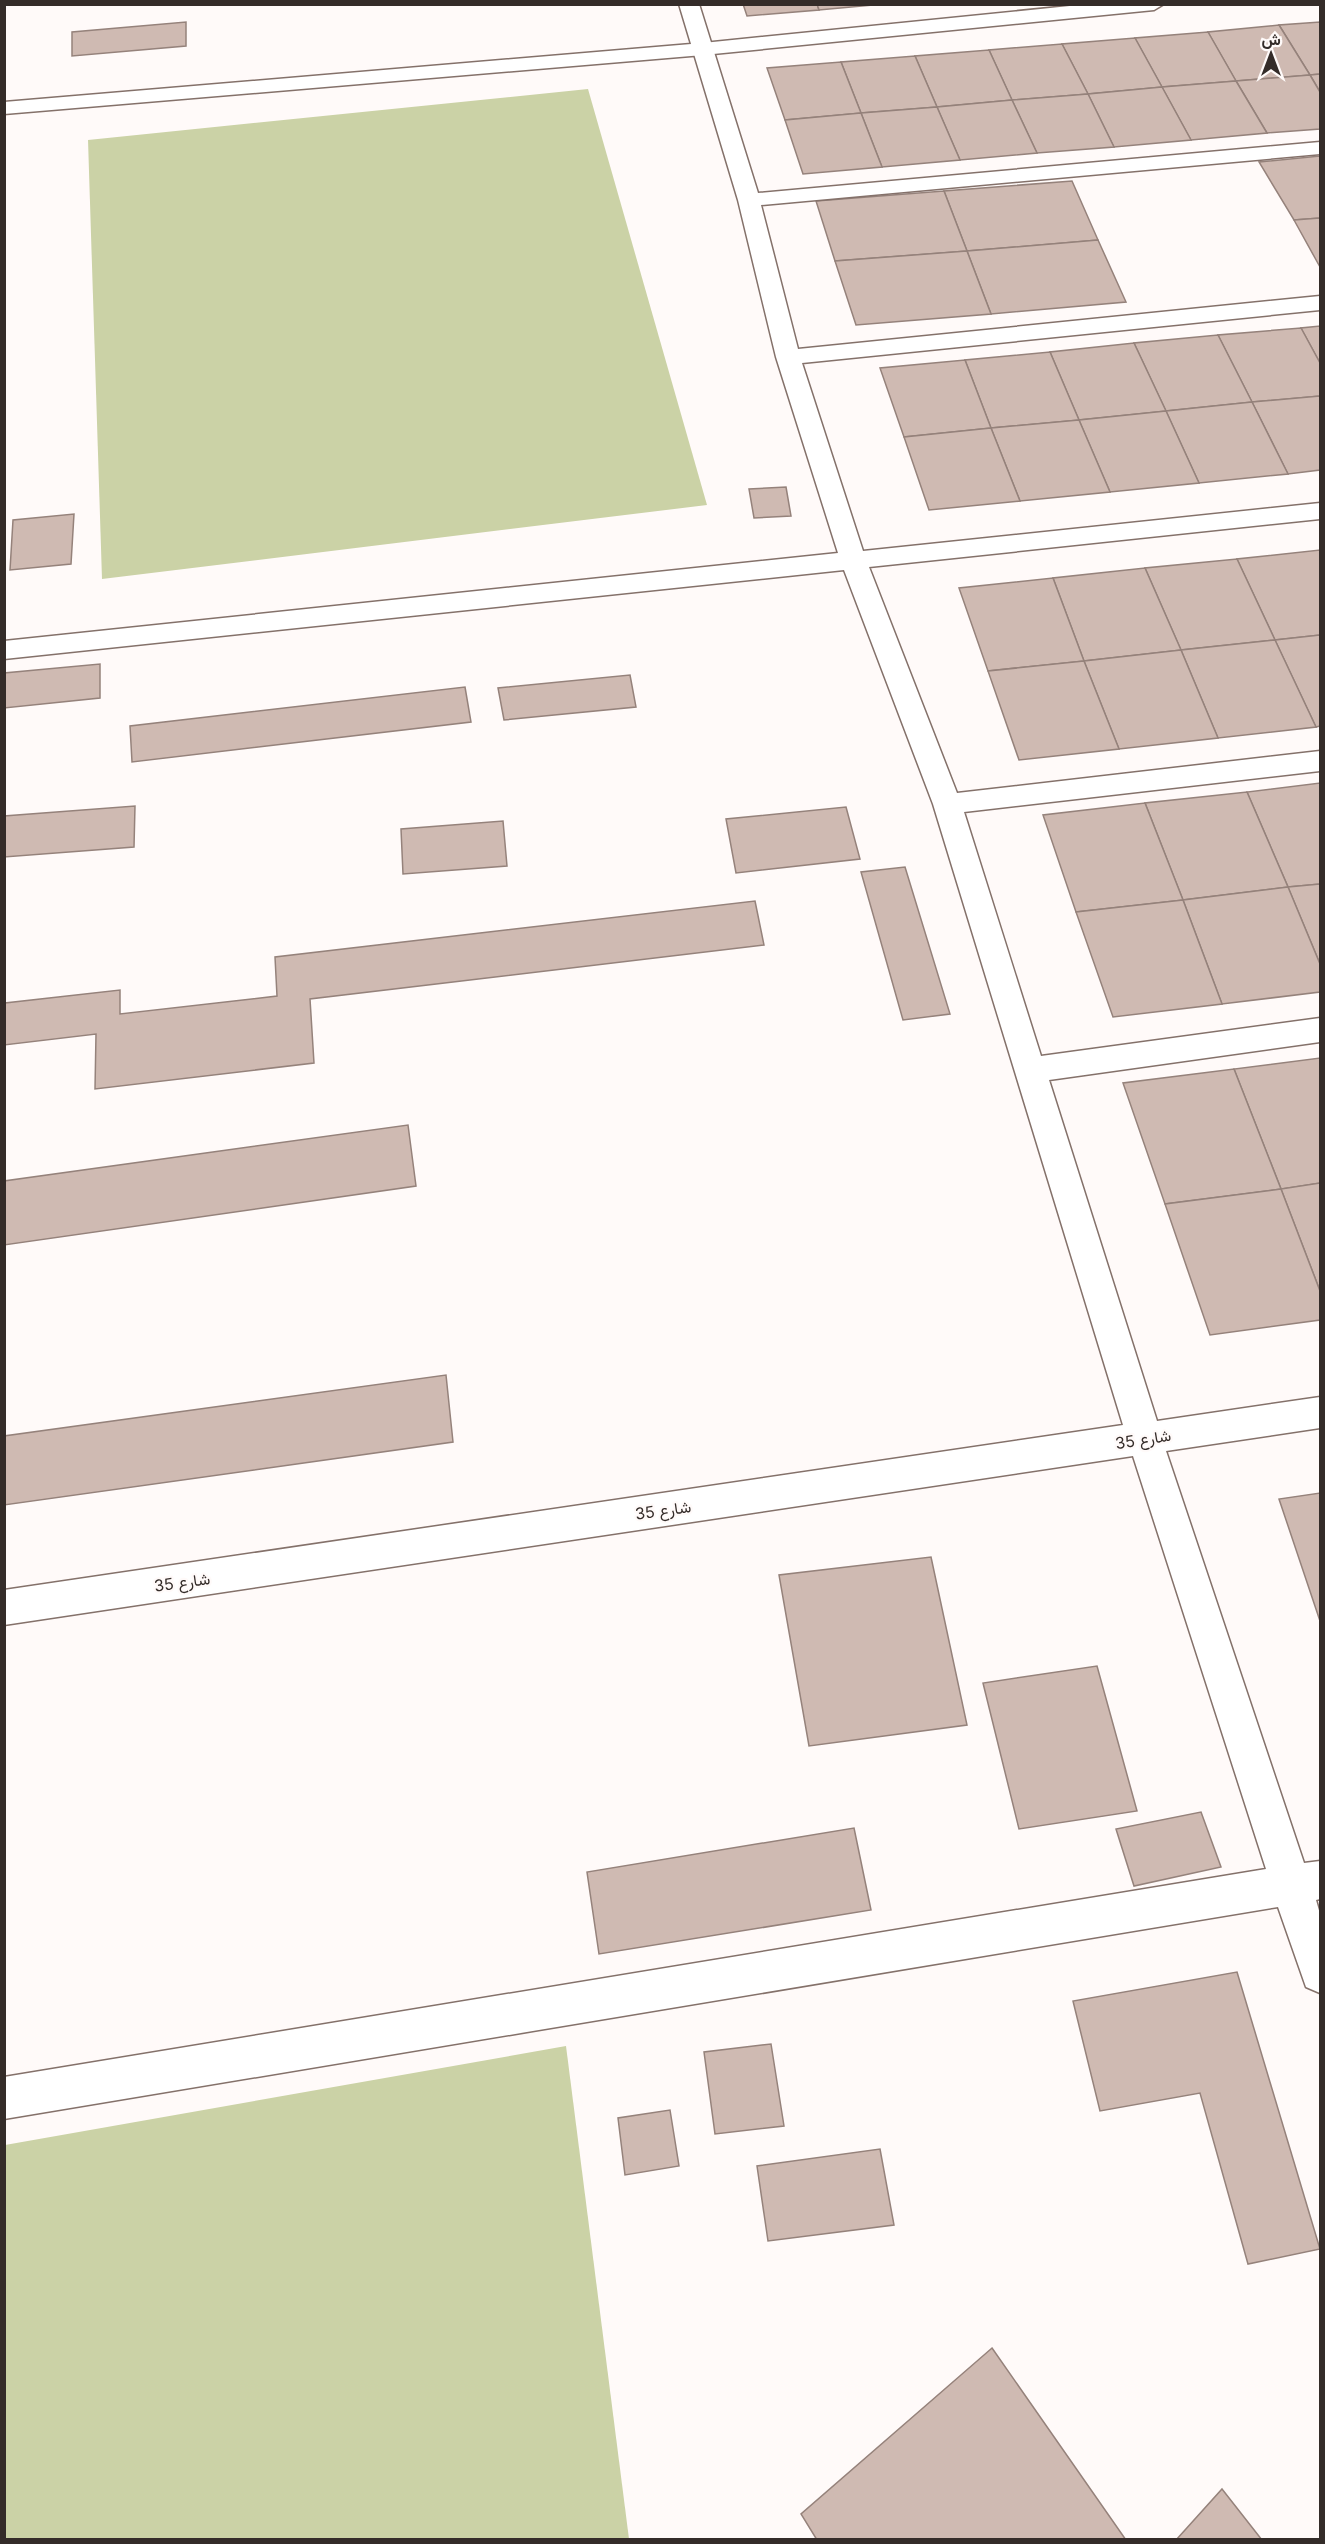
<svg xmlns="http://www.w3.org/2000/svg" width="1325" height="2544" font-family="Inter,Vazirmatn,sans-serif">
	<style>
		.green { fill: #cbd2a6 }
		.building { fill: #cfbab2; stroke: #95827b; stroke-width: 1.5 }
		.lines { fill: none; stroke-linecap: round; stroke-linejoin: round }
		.minor-casing { stroke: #84716a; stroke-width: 3 }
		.tertiary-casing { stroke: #84716a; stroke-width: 3 }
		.minor { fill: #fff; fill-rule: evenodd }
		.tertiary { fill: #fff; fill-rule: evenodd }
		.labels { text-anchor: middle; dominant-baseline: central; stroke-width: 4.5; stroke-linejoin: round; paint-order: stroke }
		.street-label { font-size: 16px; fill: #342c29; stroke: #fffaf9 }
	</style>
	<rect width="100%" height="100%" fill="#fffaf9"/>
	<!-- green -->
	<g class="green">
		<polygon points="588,89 707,505 102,579 88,140"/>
		<polygon points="566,2046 629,2539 5,2539 5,2145"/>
	</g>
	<!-- building -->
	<g class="building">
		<polygon points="743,4 817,4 819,10 747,16"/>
		<polygon points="817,4 884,4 819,10"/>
		<polygon points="186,22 186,46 72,56 72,32"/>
		<polygon points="1320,22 1320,74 1310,75 1279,25"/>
		<polygon points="1279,25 1310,75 1236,81 1208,32"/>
		<polygon points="1208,32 1236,81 1162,87 1135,38"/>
		<polygon points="1135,38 1162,87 1088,94 1062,44"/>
		<polygon points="1062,44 1088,94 1012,100 989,50"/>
		<polygon points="989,50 1012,100 937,107 915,56"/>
		<polygon points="915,56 937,107 861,113 841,62"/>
		<polygon points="841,62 861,113 785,120 767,68"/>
		<polygon points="1320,74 1320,92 1310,75"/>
		<polygon points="1310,75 1320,92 1320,129 1267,133 1236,81"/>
		<polygon points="1236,81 1267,133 1191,140 1162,87"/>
		<polygon points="1162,87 1191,140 1114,147 1088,94"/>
		<polygon points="1088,94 1114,147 1037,153 1012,100"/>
		<polygon points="1012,100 1037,153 960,160 937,107"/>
		<polygon points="937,107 960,160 882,167 861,113"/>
		<polygon points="861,113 882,167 803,174 785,120"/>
		<polygon points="1320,156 1320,218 1294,220 1259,162"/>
		<polygon points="1072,181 1098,240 967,251 944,191"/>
		<polygon points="944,191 967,251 835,261 816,201"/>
		<polygon points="1320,218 1320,267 1294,220"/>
		<polygon points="1098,240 1126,302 991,314 967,251"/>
		<polygon points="967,251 991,314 856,325 835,261"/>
		<polygon points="1320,326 1320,363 1301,328"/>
		<polygon points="1301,328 1320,363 1320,396 1252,402 1218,335"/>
		<polygon points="1218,335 1252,402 1166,411 1134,343"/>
		<polygon points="1134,343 1166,411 1079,420 1050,352"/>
		<polygon points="1050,352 1079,420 991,428 965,360"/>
		<polygon points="965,360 991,428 904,437 880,368"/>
		<polygon points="1320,396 1320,470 1288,474 1252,402"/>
		<polygon points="1252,402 1288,474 1199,483 1166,411"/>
		<polygon points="1166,411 1199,483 1110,492 1079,420"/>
		<polygon points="1079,420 1110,492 1020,501 991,428"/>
		<polygon points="991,428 1020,501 929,510 904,437"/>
		<polygon points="786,487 791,516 754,518 749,489"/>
		<polygon points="74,514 71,564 10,570 13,520"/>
		<polygon points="1320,550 1320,635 1275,640 1237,559"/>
		<polygon points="1237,559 1275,640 1181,650 1145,568"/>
		<polygon points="1145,568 1181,650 1084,661 1053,578"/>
		<polygon points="1053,578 1084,661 988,671 959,588"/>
		<polygon points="1320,635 1320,726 1316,727 1275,640"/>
		<polygon points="1275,640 1316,727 1218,738 1181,650"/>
		<polygon points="1181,650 1218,738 1119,749 1084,661"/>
		<polygon points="1084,661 1119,749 1019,760 988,671"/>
		<polygon points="100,664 100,698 4,708 4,673"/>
		<polygon points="630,675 636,707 504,720 498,688"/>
		<polygon points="465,687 471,722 132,762 130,726"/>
		<polygon points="1320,783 1320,884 1288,887 1247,792"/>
		<polygon points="1247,792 1288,887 1183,900 1145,803"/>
		<polygon points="1145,803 1183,900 1076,912 1043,815"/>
		<polygon points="135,806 134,847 4,857 4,816"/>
		<polygon points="846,807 860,859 736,873 726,819"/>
		<polygon points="503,821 507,866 403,874 401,829"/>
		<polygon points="905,867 950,1014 903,1020 861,872"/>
		<polygon points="1320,884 1320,964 1288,887"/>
		<polygon points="1288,887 1320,964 1320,992 1222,1004 1183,900"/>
		<polygon points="1183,900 1222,1004 1113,1017 1076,912"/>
		<polygon points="755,901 764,945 310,999 314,1063 95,1089 96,1034 4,1045 5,1003 120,990 120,1014 277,996 275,957"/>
		<polygon points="1320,1058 1320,1183 1281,1189 1234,1069"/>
		<polygon points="1234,1069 1281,1189 1165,1204 1123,1083"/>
		<polygon points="408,1125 416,1186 4,1245 4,1181"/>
		<polygon points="1320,1183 1320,1291 1281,1189"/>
		<polygon points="1281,1189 1320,1291 1320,1320 1210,1335 1165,1204"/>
		<polygon points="446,1375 453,1442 4,1505 4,1436"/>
		<polygon points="1320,1493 1320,1621 1279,1499"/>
		<polygon points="931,1557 967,1725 809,1746 779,1575"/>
		<polygon points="1097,1666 1137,1811 1019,1829 983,1683"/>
		<polygon points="1201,1812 1221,1867 1134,1886 1116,1829"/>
		<polygon points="854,1828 871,1910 599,1954 587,1872"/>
		<polygon points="1237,1972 1320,2249 1248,2264 1200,2093 1100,2111 1073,2001"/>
		<polygon points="771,2044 784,2126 715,2134 704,2052"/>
		<polygon points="670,2110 679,2166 625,2175 618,2118"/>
		<polygon points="880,2149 894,2225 768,2241 757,2166"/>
		<polygon points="992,2348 1126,2540 817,2540 801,2514"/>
		<polygon points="1222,2489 1262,2540 1176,2540"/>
	</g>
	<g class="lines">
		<!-- minor casing -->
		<g class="minor-casing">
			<polygon id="minor" points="679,4 699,4 758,193 1320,142 1320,154 761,205 798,349 1320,296 1320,310 802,363 863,551 1320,503 1320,519 869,567 957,793 1320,751 1320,771 964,812 1041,1056 1320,1018 1320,1042 1049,1080 1157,1421 1320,1397 1320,1428 1166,1451 1304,1863 1320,1861 1320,1899 1316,1900 1320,1914 1320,1993 1306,1987 1278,1907 4,2119 4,2077 1266,1869 1133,1456 4,1625 4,1590 1123,1425 933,804 844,570 4,659 4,641 838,553 776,357 738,200"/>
		</g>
		<!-- tertiary casing -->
		<g class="tertiary-casing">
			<polygon id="tertiary" points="1089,4 1164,4 1154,10 703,55 4,114 4,102 703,43"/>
		</g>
		<!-- minor -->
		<use href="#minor" class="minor"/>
		<!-- tertiary -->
		<use href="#tertiary" class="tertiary"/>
	</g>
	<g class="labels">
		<!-- street labels -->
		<g class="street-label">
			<text transform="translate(1143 1439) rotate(-9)">شارع 35</text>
			<text transform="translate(663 1510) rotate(-8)">شارع 35</text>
			<text transform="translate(182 1582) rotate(-8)">شارع 35</text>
		</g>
	</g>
	<!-- border -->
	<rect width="1325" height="2544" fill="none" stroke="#342c29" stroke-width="12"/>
	<!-- north arrow -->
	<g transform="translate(1271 54)" stroke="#fffaf9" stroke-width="4.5" paint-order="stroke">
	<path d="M0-4.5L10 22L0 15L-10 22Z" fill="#342c29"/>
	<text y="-9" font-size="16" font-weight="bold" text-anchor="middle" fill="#342c29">ش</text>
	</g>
</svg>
